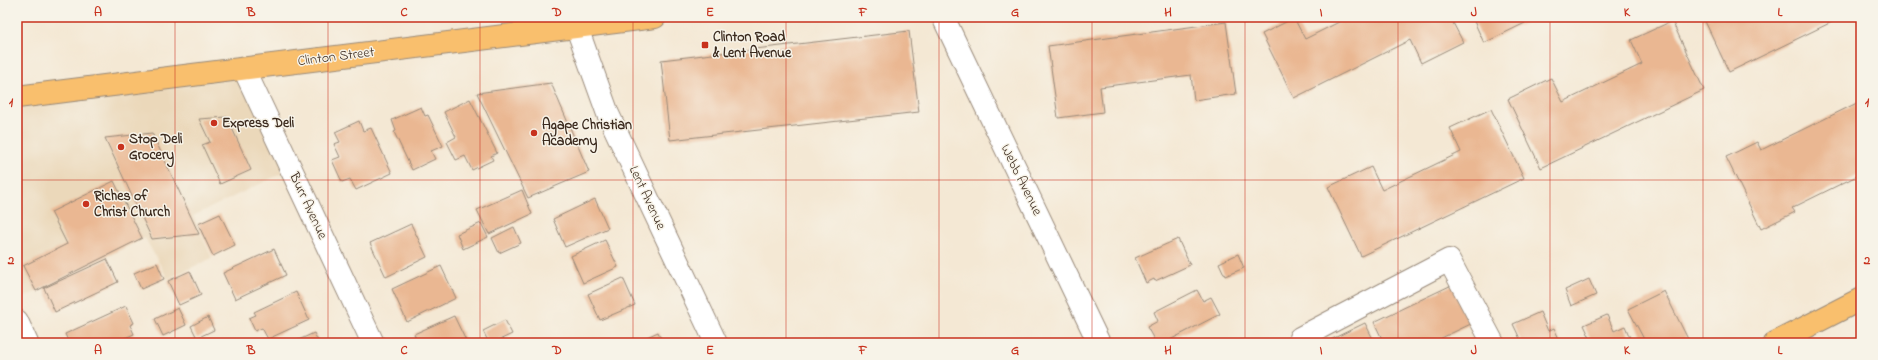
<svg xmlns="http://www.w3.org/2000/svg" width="1878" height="360" font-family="'Indie Flower',sans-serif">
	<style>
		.built { fill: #ebd8ba }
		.building { fill: #eab792 }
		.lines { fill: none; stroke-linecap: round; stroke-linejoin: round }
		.minor-casing { stroke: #988979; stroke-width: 24 }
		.major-casing { stroke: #988979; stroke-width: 24 }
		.minor { stroke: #fff; stroke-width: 22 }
		.major { stroke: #f9bf6d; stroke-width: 22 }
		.grid { fill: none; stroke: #c8321e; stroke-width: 1; stroke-opacity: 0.55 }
		.poi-dot { fill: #c8321e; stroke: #f7f3e8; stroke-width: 1.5 }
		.labels { text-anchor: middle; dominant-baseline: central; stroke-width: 3; stroke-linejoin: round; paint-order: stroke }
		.poi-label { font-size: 14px; font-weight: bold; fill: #3b2a1e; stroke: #f7f3e8; text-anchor: start }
		.street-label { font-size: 14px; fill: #3b2a1e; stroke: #f7f3e8 }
		.neatline { fill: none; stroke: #c8321e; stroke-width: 1.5 }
		.grid-label { font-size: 13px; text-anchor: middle; font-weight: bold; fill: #c8321e }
	</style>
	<rect width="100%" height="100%" fill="#f7f3e8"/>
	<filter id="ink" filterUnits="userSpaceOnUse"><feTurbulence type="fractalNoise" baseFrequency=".025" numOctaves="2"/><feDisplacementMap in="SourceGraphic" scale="8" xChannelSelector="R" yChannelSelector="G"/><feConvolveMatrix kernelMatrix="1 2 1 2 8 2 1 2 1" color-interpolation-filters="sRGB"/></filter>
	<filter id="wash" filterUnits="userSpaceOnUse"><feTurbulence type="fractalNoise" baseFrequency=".012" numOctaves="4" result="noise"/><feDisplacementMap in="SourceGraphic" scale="16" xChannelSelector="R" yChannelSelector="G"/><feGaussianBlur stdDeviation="0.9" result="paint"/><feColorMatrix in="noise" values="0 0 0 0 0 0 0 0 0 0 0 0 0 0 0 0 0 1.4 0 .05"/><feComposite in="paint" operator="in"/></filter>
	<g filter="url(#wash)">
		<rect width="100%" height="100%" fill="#f4e8d4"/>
		<!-- built -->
		<polygon class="built" points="244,69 291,169 193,216 212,258 168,279 145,238 17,301 17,97"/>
		<g id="blocks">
			<!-- building -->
			<g class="building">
				<polygon points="1349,17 1450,17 1463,42 1421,63 1410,40 1294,98 1262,34 1294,18 1305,39"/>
				<polygon points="1472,17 1522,17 1525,23 1484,43"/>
				<polygon points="1703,17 1842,17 1729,72"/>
				<polygon points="1672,21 1704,90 1541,168 1508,99 1551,78 1563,102 1642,64 1631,40"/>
				<polygon points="1226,22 1236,94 1194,100 1191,75 1100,87 1103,112 1058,118 1048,46"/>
				<polygon points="909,31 919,112 670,140 661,60"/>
				<polygon points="551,83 589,172 528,198 477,93"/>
				<polygon points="470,99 497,153 491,156 493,160 472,170 465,156 456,160 447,142 456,137 444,112"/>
				<polygon points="1861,101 1861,174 1792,208 1795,212 1761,229 1726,157 1757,142 1761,150"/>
				<polygon points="421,107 425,116 428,115 443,146 431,151 435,159 412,170 394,132 396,131 392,120"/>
				<polygon points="1491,109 1524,178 1361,256 1328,187 1371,167 1382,190 1461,152 1450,128"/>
				<polygon points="227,117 251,170 220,184 202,145 210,142 199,119"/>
				<polygon points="359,121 363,131 371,128 392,173 356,190 350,179 342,182 332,160 340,157 334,144 340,142 335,132"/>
				<polygon points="152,133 199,234 152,239 105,138"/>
				<polygon points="114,181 142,238 36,291 23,266 67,244 51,212"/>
				<polygon points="522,190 532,214 489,234 477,210"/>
				<polygon points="595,199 608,228 565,247 553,219"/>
				<polygon points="220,214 235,245 213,256 198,224"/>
				<polygon points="481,223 488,237 463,249 457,234"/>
				<polygon points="411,224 427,257 386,277 370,243"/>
				<polygon points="514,227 521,243 499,253 492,238"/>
				<polygon points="1178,239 1190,265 1155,281 1154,279 1146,283 1135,258"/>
				<polygon points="605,240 618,267 583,283 571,256"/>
				<polygon points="274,249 286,275 235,299 223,273"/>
				<polygon points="1238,254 1244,268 1225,276 1219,263"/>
				<polygon points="107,259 118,282 55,312 44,288"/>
				<polygon points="157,263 164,279 141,289 134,273"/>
				<polygon points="441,266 456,298 407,322 392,289"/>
				<polygon points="190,271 201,295 179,305 168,281"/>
				<polygon points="623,278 635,305 600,320 588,294"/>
				<polygon points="1589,279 1596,295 1571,306 1565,290"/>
				<polygon points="1456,283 1475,322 1433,342 1434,343 1384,343 1374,322"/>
				<polygon points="1197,290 1203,301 1211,297 1220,314 1164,343 1156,343 1147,327 1158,321 1154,312"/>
				<polygon points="1664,291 1688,339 1680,343 1646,343 1628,309"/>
				<polygon points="296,292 309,320 268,339 262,328 255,331 249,318 256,315 254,312"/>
				<polygon points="126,306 134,323 130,325 134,334 114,343 69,343 65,334"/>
				<polygon points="178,308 186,325 163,336 155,319"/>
				<polygon points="1540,312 1548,331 1554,328 1561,343 1522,343 1513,324"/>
				<polygon points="1607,315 1614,331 1625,326 1632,343 1585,343 1591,340 1584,325"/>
				<polygon points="454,316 467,343 418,343 414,334"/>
				<polygon points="208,317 214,330 197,338 191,326"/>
				<polygon points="505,320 512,334 493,343 489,343 483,331"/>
				<polygon points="1365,323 1375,343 1324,343"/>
				<polygon points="658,332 663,343 634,343"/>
				<polygon points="314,333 319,343 292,343"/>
			</g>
		</g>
	</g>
	<g filter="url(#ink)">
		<use href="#blocks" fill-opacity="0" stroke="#988979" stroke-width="1"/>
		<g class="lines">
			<!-- minor casing -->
			<g class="minor-casing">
				<g id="minor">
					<polyline points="573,17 608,114 716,343"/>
					<polyline points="943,17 1099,343"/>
					<polyline points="244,69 373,343"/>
					<polyline points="17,321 27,343"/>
					<polyline points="1303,343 1300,338 1449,260 1493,343"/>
				</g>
			</g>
			<!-- major casing -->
			<g class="major-casing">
				<g id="major">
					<polyline points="17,97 655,17"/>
					<polyline points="1775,343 1861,299"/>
				</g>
			</g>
			<!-- minor -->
			<use href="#minor" class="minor"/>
			<!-- major -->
			<use href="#major" class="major"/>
		</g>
	</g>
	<!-- grid -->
	<path class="grid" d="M175,17V343M328,17V343M480,17V343M633,17V343M786,17V343M939,17V343M1092,17V343M1245,17V343M1398,17V343M1550,17V343M1703,17V343M17,180H1861"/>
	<!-- markers -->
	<g class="poi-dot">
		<rect x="701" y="41" width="8" height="8" rx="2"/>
		<circle cx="214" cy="123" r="4"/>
		<circle cx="534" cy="133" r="4"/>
		<circle cx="121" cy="147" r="4"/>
		<circle cx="86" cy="204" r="4"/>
	</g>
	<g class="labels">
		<!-- poi labels -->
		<g class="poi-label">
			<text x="713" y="37">Clinton Road<tspan x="713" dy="16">&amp; Lent Avenue</tspan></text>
			<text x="222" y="123">Express Deli</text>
			<text x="542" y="125">Agape Christian<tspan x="542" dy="16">Academy</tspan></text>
			<text x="129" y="139">Stop Deli<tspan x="129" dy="16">Grocery</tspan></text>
			<text x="94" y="196">Riches of<tspan x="94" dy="16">Christ Church</tspan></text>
		</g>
		<!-- street labels -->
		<g class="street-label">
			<text transform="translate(336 57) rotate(-7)">Clinton Street</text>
			<text transform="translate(1021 180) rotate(64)">Webb Avenue</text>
			<text transform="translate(647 198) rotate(65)">Lent Avenue</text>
			<text transform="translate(308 206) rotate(65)">Burr Avenue</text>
		</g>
	</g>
	<!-- margin -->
	<rect width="1878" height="360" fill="none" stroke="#f7f3e8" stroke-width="44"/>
	<rect x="22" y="22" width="1834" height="316" class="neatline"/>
	<g class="grid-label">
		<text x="98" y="16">A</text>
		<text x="251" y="16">B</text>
		<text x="404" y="16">C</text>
		<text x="557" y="16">D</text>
		<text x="710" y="16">E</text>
		<text x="863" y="16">F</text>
		<text x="1015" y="16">G</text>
		<text x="1168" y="16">H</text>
		<text x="1321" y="16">I</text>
		<text x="1474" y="16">J</text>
		<text x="1627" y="16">K</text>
		<text x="1780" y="16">L</text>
		<text x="11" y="106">1</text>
		<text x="1867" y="106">1</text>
		<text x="11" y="264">2</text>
		<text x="1867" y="264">2</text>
		<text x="98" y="354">A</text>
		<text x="251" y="354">B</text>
		<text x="404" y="354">C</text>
		<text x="557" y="354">D</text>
		<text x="710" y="354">E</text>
		<text x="863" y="354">F</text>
		<text x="1015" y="354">G</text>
		<text x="1168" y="354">H</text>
		<text x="1321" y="354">I</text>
		<text x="1474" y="354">J</text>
		<text x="1627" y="354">K</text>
		<text x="1780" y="354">L</text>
	</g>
</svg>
